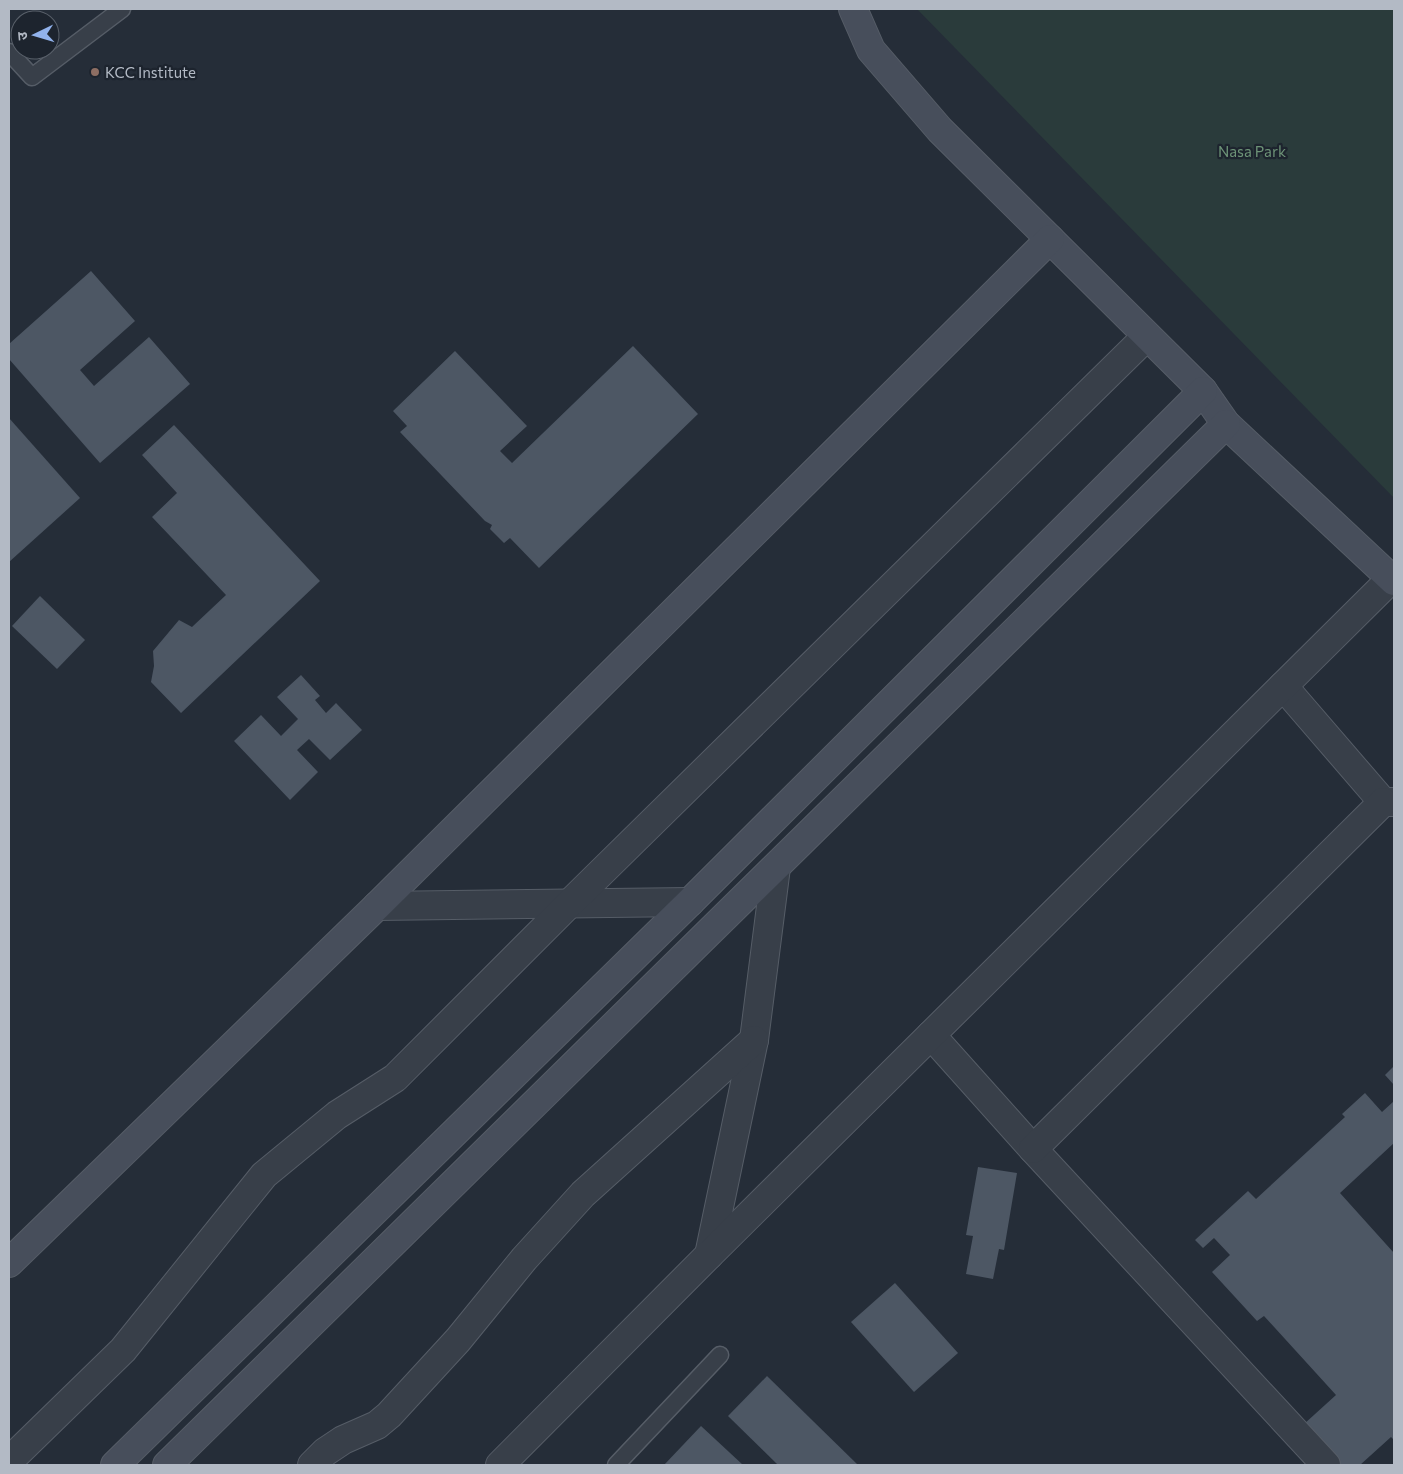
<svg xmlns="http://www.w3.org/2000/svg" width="1403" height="1474" font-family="Commissioner,'Noto Sans Devanagari',sans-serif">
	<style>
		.green { fill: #2a3b3b }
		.building { fill: #4d5764 }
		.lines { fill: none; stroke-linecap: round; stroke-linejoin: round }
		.lane-casing { stroke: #565d67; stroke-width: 19 }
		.street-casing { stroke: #565d67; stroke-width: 30 }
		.secondary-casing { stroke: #565d67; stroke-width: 30 }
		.lane { stroke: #383f49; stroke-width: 16 }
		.street { stroke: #383f49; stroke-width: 28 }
		.secondary { stroke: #474e5b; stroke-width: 28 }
		.education-dot { fill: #8d6e63; stroke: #1d242e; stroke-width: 2 }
		.labels { text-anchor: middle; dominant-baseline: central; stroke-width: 4.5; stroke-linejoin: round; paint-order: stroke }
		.poi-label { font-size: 15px; fill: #b3bac5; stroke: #1d242e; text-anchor: start }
		.park-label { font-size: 15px; fill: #6d9377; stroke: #1d242e }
	</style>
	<rect width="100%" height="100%" fill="#252d38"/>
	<!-- green -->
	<polygon class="green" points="917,9 1394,9 1394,498"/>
	<!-- building -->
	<g class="building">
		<polygon points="91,271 135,321 80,370 94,386 149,337 190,384 100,463 9,359 9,344"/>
		<polygon points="633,346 698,414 539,568 510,538 504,543 490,529 492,525 485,521 400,432 407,426 393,411 455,351 527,426 500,451 512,463"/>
		<polygon points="9,418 80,498 9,562"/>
		<polygon points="174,425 320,581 181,713 151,682 154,666 153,651 179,620 192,627 226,595 152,517 177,493 142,455"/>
		<polygon points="40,596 85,640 57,669 12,626"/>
		<polygon points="301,675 320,696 315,700 326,713 336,703 362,730 330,760 309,739 297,750 318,772 290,800 234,741 261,715 281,736 298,719 277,697"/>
		<polygon points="1394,1066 1394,1085 1385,1075"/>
		<polygon points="1365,1093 1382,1112 1394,1101 1394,1143 1340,1193 1394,1253 1394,1440 1391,1437 1360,1465 1321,1465 1293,1434 1336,1395 1264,1316 1257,1321 1212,1272 1230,1255 1214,1238 1203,1248 1195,1240 1248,1191 1256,1199 1345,1117 1342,1114"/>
		<polygon points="978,1167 1017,1173 1004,1250 999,1249 993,1279 966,1274 973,1236 966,1235"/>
		<polygon points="895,1283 958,1353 914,1392 851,1322"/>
		<polygon points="767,1376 858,1465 778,1465 728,1416"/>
		<polygon points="701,1426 743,1465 664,1465"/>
	</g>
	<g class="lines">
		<!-- lane casing -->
		<g class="lane-casing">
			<g id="lane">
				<polyline points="9,52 32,77 122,9"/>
				<polyline points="616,1465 720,1355"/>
			</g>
		</g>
		<!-- street casing -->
		<g class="street-casing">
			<g id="street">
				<polyline points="1283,686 1383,802 1394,802"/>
				<polyline points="377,906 690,902"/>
				<polyline points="931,1035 1033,1149 1326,1465"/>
				<polyline points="1033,1149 1383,802"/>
				<polyline points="709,1255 754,1040 776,867"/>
				<polyline points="9,1461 123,1350 264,1175 337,1115 395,1078 569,904 1147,336"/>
				<polyline points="312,1465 325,1452 343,1440 377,1425 389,1415 458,1340 524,1259 583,1194 754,1040"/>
				<polyline points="500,1465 709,1255 1392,578"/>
			</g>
		</g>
		<!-- secondary casing -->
		<g class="secondary-casing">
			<g id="secondary">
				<polyline points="853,9 871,50 940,130 1203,391 1226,424 1394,581"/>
				<polyline points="9,1263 377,906 1050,239"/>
				<polyline points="115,1465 690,902 1203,391"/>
				<polyline points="167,1465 1226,424"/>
			</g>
		</g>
		<!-- lane -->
		<use href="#lane" class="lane"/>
		<!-- street -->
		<use href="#street" class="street"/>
		<!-- secondary -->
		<use href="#secondary" class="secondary"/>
	</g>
	<!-- markers -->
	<circle class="education-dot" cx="95" cy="72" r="5"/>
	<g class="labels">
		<!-- poi labels -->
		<g class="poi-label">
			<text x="105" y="72">KCC Institute</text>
		</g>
		<!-- park labels -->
		<g class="park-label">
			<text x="1252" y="151">Nasa Park</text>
		</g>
	</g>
	<!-- border -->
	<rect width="1403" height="1474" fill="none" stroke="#b3bac5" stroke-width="20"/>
	<!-- north arrow -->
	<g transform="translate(35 35) rotate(265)"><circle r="24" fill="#1d242e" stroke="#59606a"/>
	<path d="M0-4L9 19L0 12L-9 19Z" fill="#91b2ec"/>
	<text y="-8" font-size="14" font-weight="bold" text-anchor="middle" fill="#b3bac5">उ</text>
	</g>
</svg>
